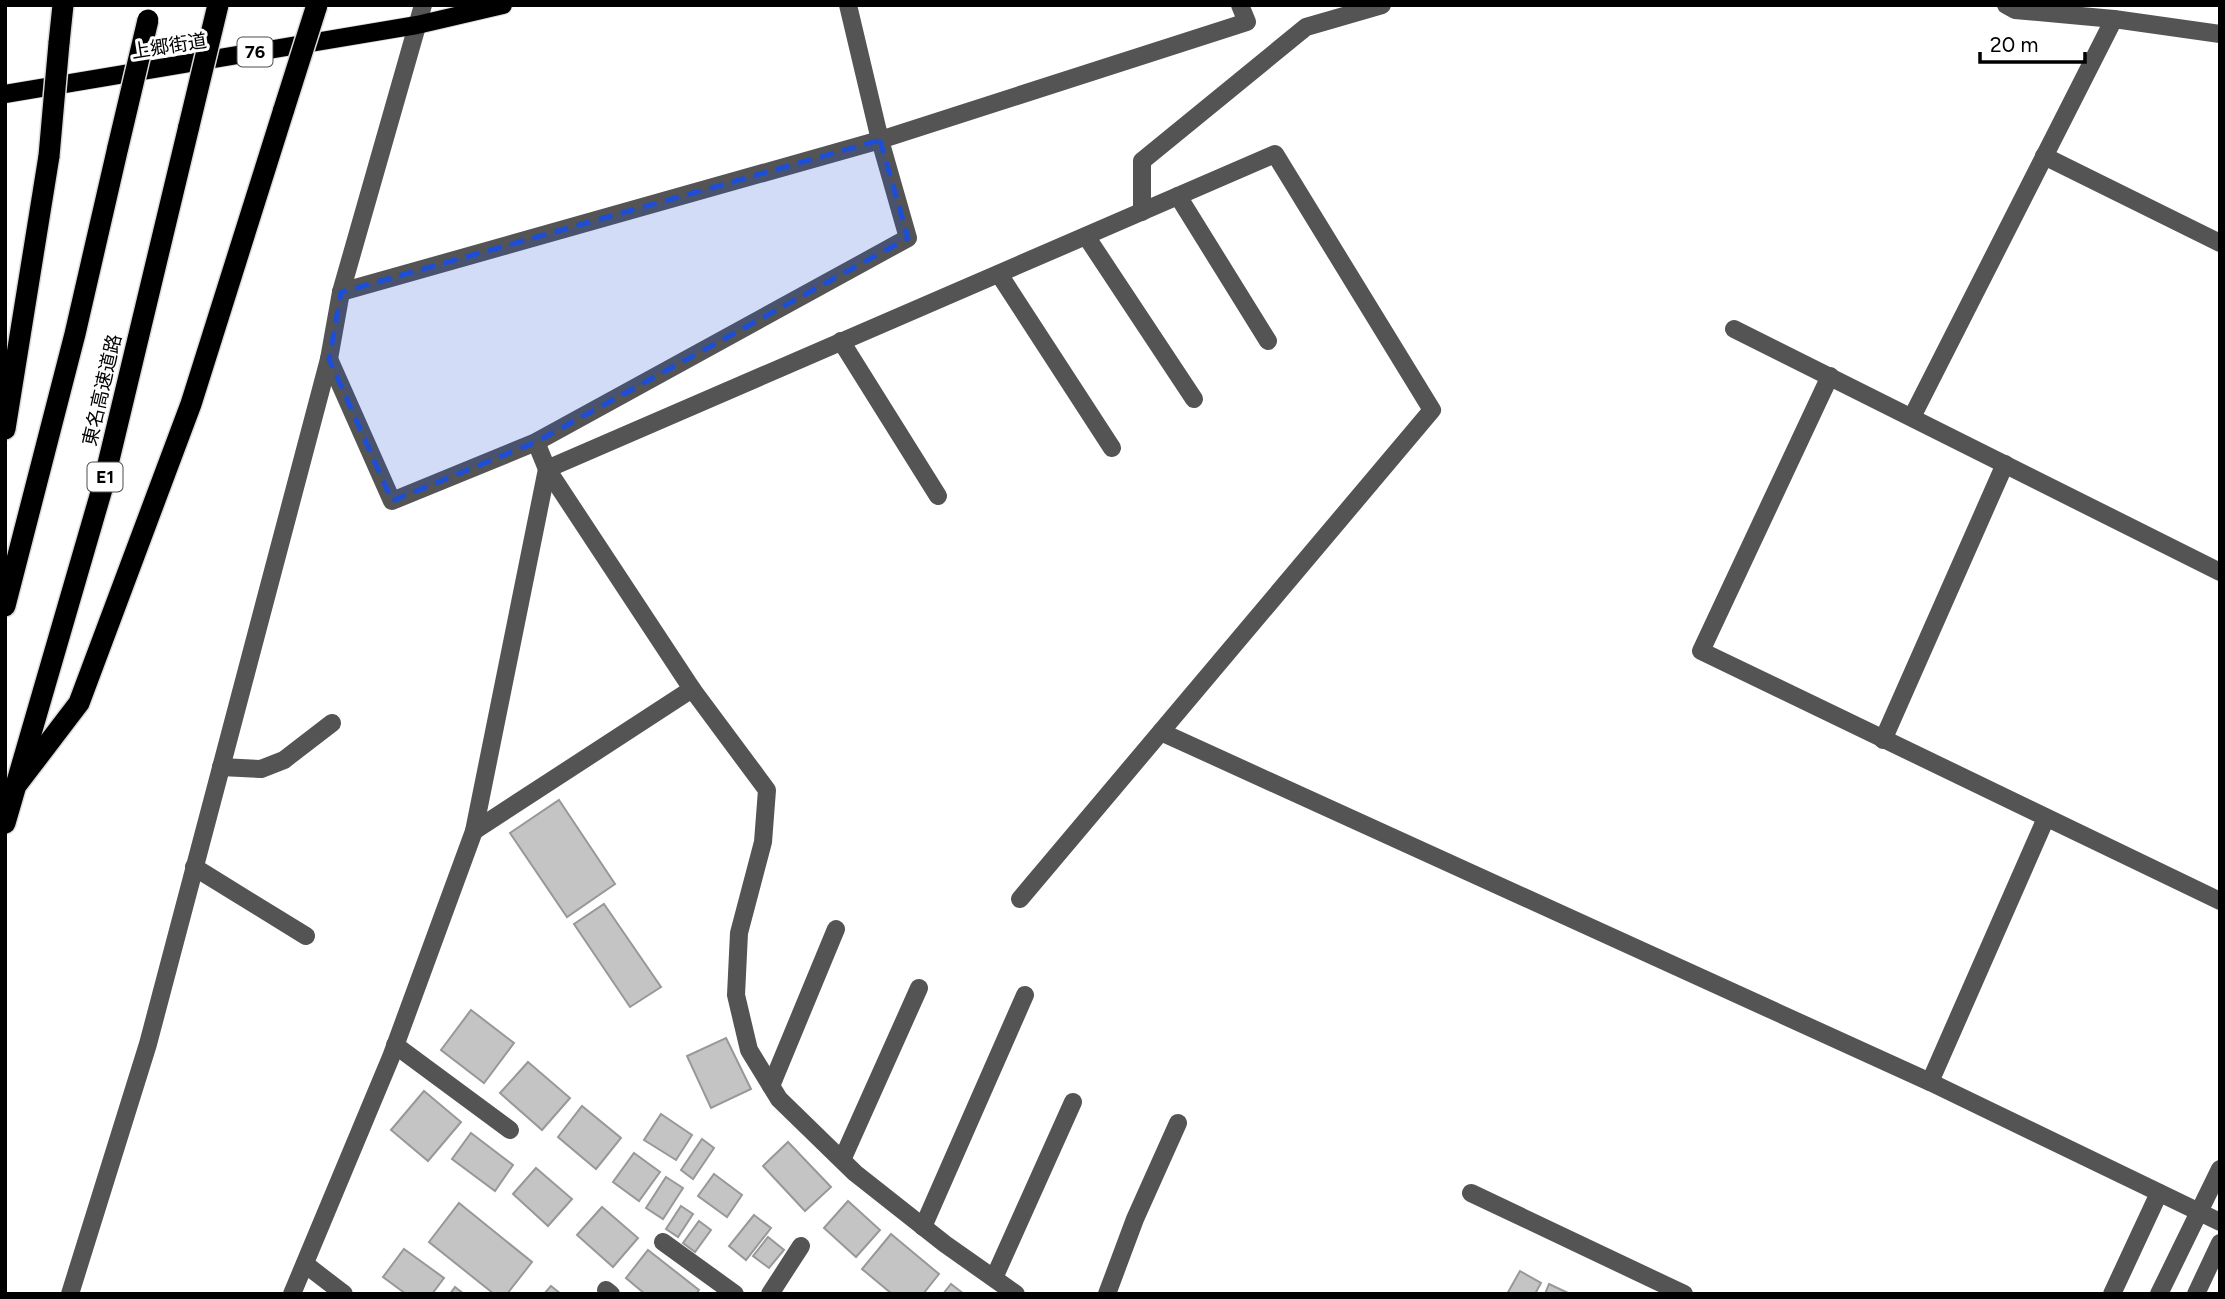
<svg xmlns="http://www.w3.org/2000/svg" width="2225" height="1299" font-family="Figtree,'Noto Sans JP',sans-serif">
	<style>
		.building { fill: #c4c4c4; stroke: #989898; stroke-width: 2 }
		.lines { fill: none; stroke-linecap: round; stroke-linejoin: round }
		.major-casing { stroke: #dbdbdb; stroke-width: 20 }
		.highway-casing { stroke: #dbdbdb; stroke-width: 24 }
		.minor { stroke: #545454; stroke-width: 18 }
		.major { stroke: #000; stroke-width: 18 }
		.highway { stroke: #000; stroke-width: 21 }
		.highway-bridge-casing { stroke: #dbdbdb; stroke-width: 24; stroke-linecap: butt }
		.highway-bridge { stroke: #000; stroke-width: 21 }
		.marked { fill: #1d4ed8; fill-opacity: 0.2; stroke: #1d4ed8; stroke-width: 5; stroke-dasharray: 14 9; stroke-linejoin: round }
		.labels { text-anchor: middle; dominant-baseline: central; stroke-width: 6; stroke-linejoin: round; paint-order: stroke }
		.shield { fill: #fff; stroke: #4c4c4c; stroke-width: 2 }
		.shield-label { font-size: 18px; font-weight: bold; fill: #000 }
		.street-label { font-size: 19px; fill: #000; stroke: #fff }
	</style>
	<rect width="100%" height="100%" fill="#fff"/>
	<!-- building -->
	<g class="building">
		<polygon points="559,800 615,884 567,917 510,833"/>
		<polygon points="604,904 661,987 630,1007 574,924"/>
		<polygon points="471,1010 514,1043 484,1083 441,1050"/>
		<polygon points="726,1038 751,1089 711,1108 687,1056"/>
		<polygon points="528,1062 570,1098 542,1130 500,1093"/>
		<polygon points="424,1091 461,1122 428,1161 391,1130"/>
		<polygon points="582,1106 621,1138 596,1169 558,1137"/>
		<polygon points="661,1114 692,1135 676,1160 644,1140"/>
		<polygon points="471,1133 513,1165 495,1191 452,1159"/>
		<polygon points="702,1139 714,1148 693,1179 681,1170"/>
		<polygon points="788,1142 831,1187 805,1211 763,1166"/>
		<polygon points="634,1153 660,1172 639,1201 613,1182"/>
		<polygon points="536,1168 572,1199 548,1226 513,1194"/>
		<polygon points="714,1174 742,1195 727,1217 698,1196"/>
		<polygon points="666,1177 683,1188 663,1219 646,1208"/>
		<polygon points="848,1201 880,1230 856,1257 824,1228"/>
		<polygon points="459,1203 532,1262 507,1294 494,1294 429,1242"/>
		<polygon points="681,1206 693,1214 678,1237 666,1229"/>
		<polygon points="602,1207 638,1238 613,1267 577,1235"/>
		<polygon points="754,1215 771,1228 746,1260 729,1246"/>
		<polygon points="699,1221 711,1230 695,1252 683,1243"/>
		<polygon points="891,1234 939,1274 923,1294 892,1294 862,1269"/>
		<polygon points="768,1237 784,1250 769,1268 753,1256"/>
		<polygon points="404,1249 444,1278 432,1294 406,1294 383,1277"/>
		<polygon points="648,1250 699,1290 696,1294 645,1294 626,1278"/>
		<polygon points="1520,1271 1541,1283 1535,1294 1507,1294"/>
		<polygon points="951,1284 964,1294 943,1294"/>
		<polygon points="1549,1284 1568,1293 1568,1294 1545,1294"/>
		<polygon points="551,1286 561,1294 544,1294"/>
		<polygon points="455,1287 464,1294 450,1294"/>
	</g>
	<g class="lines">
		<!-- major casing -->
		<g class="major-casing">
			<polyline id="major" points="5,94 417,25 503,5"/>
		</g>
		<!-- highway casing -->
		<g class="highway-casing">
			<g id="highway">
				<polyline points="59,43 63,5"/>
				<polyline points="5,429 49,156"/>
				<polyline points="5,606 75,334 118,147"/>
				<polyline points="18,783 79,703 191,404 284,109"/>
				<polyline points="5,823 102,489 189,126"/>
			</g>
		</g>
		<!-- minor -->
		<g class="minor">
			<polyline points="2006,5 2015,10 2114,19 2220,34"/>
			<polyline points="2044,156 2220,243"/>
			<polyline points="1178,196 1268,341"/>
			<polyline points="1142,212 1142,161 1306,27 1382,5"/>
			<polyline points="1086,236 1194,399"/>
			<polyline points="999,274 1112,448"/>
			<polyline points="341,292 880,140 1247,22 1240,5"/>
			<polyline points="1734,329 2220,572"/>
			<polyline points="841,341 938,496"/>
			<polyline points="329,359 392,501 536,442 908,238 880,140 848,5"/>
			<polyline points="1830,376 1701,651 2220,901"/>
			<polyline points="1912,417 2114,19"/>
			<polyline points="536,442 547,469 692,689 767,790 763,842 739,933 736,995 749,1050 779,1099 855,1173 945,1244 1016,1294"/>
			<polyline points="547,469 1275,154 1432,410 1020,899"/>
			<polyline points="1161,732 1930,1082 2220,1222"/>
			<polyline points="1883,740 2005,464"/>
			<polyline points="221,767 261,769 284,760 332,723"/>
			<polyline points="474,831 692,689"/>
			<polyline points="194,867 306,936"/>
			<polyline points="395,1045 510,1130"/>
			<polyline points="1930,1082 2046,818"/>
			<polyline points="771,1086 836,929"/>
			<polyline points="842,1160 919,988"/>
			<polyline points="1471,1193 1684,1294"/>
			<polyline points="923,1227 1025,995"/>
			<polyline points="663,1242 735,1294"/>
			<polyline points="305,1264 344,1294"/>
			<polyline points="994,1278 1073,1102"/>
			<polyline points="606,1290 611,1294"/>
			<polyline points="70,1294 148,1044 329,359 341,292 423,5"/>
			<polyline points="292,1294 391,1057 474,831 547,469"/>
			<polyline points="770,1294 801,1246"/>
			<polyline points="1107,1294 1135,1219 1178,1123"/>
			<polyline points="2112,1294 2159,1193"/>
			<polyline points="2159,1294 2220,1169"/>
			<polyline points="2196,1294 2220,1243"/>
		</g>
		<!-- major -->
		<use href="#major" class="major"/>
		<!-- highway -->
		<use href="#highway" class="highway"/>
		<!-- highway-bridge casing -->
		<g class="highway-bridge-casing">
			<g id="highway-bridge">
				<polyline points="284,109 317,5"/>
				<polyline points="189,126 218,5"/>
				<polyline points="118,147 148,20"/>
				<polyline points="49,156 59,43"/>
			</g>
		</g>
		<!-- highway-bridge -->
		<use href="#highway-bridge" class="highway-bridge"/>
	</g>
	<!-- marked area -->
	<path class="marked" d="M880,140L908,238L536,442L392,501L329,359L341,292Z"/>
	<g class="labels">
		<!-- shield labels -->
		<g class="shield">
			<rect x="237.5" y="37.5" width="35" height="29" rx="5"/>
			<rect x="87.5" y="462.5" width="35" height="29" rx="5"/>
		</g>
		<g class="shield-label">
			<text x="255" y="52">76</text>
			<text x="105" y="477">E1</text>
		</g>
		<!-- street labels -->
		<g class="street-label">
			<text transform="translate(169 46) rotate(-9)">上郷街道</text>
			<text transform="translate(102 390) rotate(-77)">東名高速道路</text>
		</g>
	</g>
	<!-- border -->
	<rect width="2225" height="1299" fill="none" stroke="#000000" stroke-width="14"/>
	<!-- scale -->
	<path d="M1980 52v10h105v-10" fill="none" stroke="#000000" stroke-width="3.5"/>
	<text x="1990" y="52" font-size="21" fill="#000000" stroke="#ffffff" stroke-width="5" paint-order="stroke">20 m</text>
</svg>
